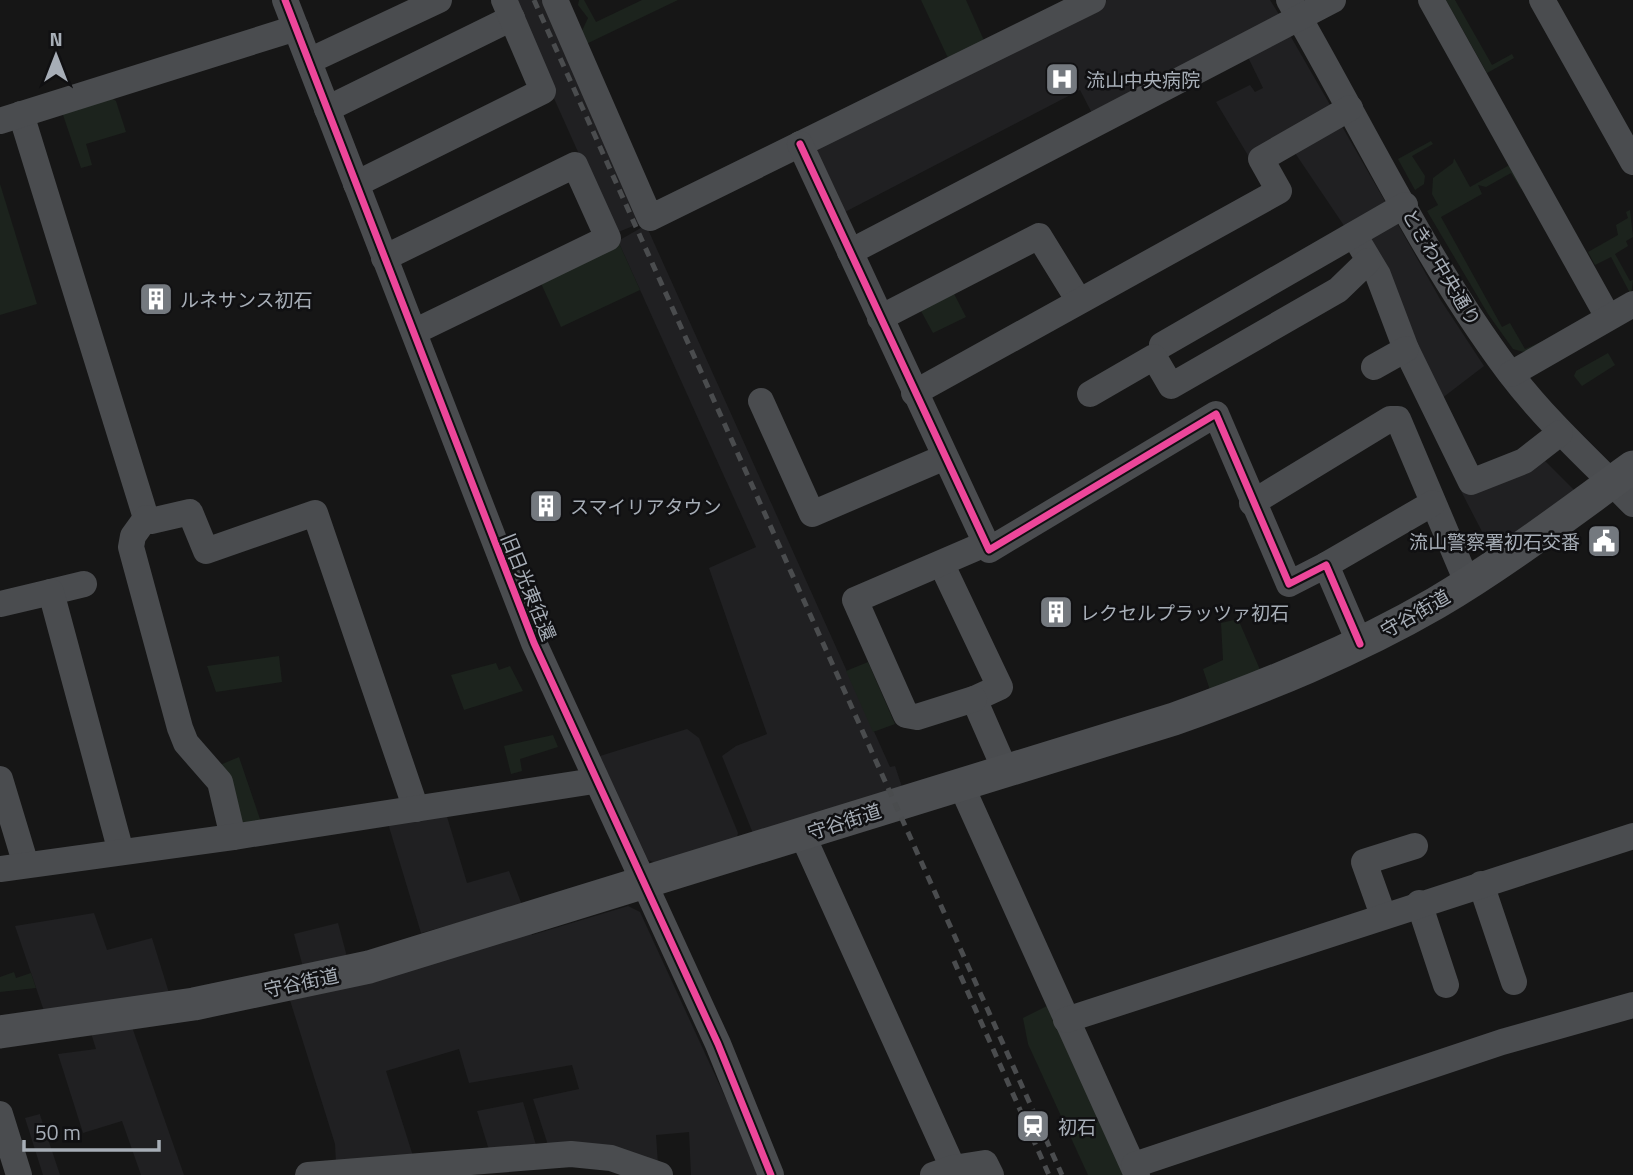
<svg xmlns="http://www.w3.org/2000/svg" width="1633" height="1175" font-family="'Titillium Web','Noto Sans JP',sans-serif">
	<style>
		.built { fill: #202022 }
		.green { fill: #1c231d }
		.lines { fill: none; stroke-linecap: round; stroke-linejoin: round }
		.minor { stroke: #4a4c4f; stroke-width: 26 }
		.major { stroke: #4c4e51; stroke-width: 33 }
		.rail { stroke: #4a4c4e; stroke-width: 5; stroke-dasharray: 9 7; stroke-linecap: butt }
		.cycleway-casing { stroke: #101012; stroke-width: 11 }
		.cycleway { stroke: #ed469a; stroke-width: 7 }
		.labels { text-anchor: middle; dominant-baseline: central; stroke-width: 5; stroke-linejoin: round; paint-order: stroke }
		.poi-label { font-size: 19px; fill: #a7aeb7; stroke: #101012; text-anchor: start }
		.street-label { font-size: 19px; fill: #a7aeb7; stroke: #101012 }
	</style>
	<rect width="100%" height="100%" fill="#161616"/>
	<!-- built -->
	<g class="built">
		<polygon points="510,0 548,0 643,219 638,224 616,233 613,230"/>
		<polygon points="1107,0 1270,0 1280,16 1095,119 1080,90 843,213 817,153 820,145"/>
		<polygon points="1283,34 1291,37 1333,110 1249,157 1216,102 1250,85 1255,92 1263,88 1246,53"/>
		<polygon points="1340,123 1386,203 1347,230 1293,150"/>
		<polygon points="1396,221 1440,299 1484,366 1437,402 1367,235"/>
		<polygon points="646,225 890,767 895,766 903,790 754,836 722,756 736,746 767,734 709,568 756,547 618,241"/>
		<polygon points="1540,456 1575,491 1491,549 1461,491 1531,463"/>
		<polygon points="687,729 699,738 738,833 736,841 659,864 648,860 600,756"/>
		<polygon points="445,810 467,883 509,871 522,905 421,933 387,820"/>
		<polygon points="628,906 640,912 761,1175 691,1175 689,1132 656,1135 658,1164 548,1145 533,1099 579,1089 572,1065 469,1083 459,1049 386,1071 413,1156 336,1164 335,1144 289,997 531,932 532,935"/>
		<polygon points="94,913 107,950 152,938 169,993 44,1011 15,926"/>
		<polygon points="338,923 347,957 303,967 294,934"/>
		<polygon points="132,1027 184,1175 141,1175 122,1121 83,1133 58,1054 96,1049 91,1033"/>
		<polygon points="523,1102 536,1145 489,1150 477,1111"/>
		<polygon points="40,1114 40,1115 60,1175 43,1175 25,1118"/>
	</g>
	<!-- green -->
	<g class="green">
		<polygon points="579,0 584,0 596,22 642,0 678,0 582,46 580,35 588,18 578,5"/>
		<polygon points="921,0 966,0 986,45 948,58"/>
		<polygon points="1446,0 1455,0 1492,65 1512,54 1514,58 1487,73"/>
		<polygon points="107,95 116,101 126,132 86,144 92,165 81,168 61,109"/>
		<polygon points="1431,141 1433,144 1412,156 1425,176 1424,184 1415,190 1398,159"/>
		<polygon points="1454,158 1470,187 1513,163 1526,186 1521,189 1511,173 1486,187 1478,185 1482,194 1441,217 1502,327 1510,323 1525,349 1545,340 1527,353 1513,349 1488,314 1427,211 1438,205 1432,194 1433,178 1453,163"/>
		<polygon points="0,184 37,304 0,315"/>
		<polygon points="1630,210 1633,237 1626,241 1628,246 1615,254 1630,281 1633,280 1631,295 1611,257 1595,265 1588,252 1618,235 1616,225 1628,218 1626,212"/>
		<polygon points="618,241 640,290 561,327 539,279"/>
		<polygon points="951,288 966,317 933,333 921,311"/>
		<polygon points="1608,353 1615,365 1582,386 1574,376 1576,371"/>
		<polygon points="1238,619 1261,672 1211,693 1203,669 1223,660 1221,623"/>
		<polygon points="279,656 282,682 216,692 207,666"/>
		<polygon points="868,662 895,724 873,732 846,671"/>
		<polygon points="496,663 499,670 510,666 523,691 464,710 451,675"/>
		<polygon points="553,735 558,747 520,759 522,771 511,774 504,746"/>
		<polygon points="239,757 261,822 244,825 215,767"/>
		<polygon points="14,972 16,978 31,973 36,988 0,992 0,977"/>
		<polygon points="1051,1004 1130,1175 1088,1175 1028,1044 1023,1018"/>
	</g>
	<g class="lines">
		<!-- minor -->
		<g class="minor">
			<polyline points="285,0 534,643 718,1044 771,1175"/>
			<polyline points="555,0 650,218 1093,0"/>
			<path d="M1289,0C1361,124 1423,257 1509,372C1546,421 1591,461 1633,504"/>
			<polyline points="1431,0 1608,317"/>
			<polyline points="1542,0 1633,162"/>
			<polyline points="309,61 439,0"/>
			<polyline points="327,109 512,18"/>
			<polyline points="21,114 146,518"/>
			<polyline points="0,121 296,28"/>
			<polyline points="800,144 989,550 1216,414 1289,584 1326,565 1360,644"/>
			<polyline points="356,184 543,91 504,0"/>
			<polyline points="1354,235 1378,275 1406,349 1471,482 1524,461 1560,433"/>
			<polyline points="850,252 1333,0"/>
			<polyline points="384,258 575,165 608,238 414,332"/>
			<polyline points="880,318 1039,236 1079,301"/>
			<polyline points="1162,345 1405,205"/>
			<polyline points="1374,367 1406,349"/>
			<polyline points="1511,374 1633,304"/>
			<polyline points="914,393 1279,191 1261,159 1350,108"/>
			<polyline points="1090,394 1154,357 1171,386 1338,290 1368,261"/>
			<polyline points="761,401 812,514 945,457"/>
			<polyline points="1252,503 1390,419 1398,419 1467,582"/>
			<polyline points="942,565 1000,687 974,699 1006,772"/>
			<polyline points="1326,565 1433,503"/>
			<polyline points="51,592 84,584"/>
			<polyline points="0,604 51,592 121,852"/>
			<polyline points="974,699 917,717 906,715 855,600 985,544"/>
			<polyline points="0,779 26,865"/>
			<polyline points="961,785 1137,1175"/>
			<polyline points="802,834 953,1168"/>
			<polyline points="233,837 220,782 186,743 180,728 131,547 133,536 146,518 151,521 190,512 206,551 315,513 416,809"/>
			<polyline points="0,869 233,837 594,781"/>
			<polyline points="1481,884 1514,982"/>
			<polyline points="1419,903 1446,985"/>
			<polyline points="1383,915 1364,862 1415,846"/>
			<polyline points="1066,1020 1633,836"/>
			<polyline points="0,1114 19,1175"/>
			<polyline points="1134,1165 1502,1042 1633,1005"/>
			<polyline points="308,1175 571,1154 611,1158 660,1175"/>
			<polyline points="933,1175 953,1168 985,1163 991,1175"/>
		</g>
		<!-- major -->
		<path class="major" d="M0,1032L194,1004L369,967L1174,719C1264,687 1353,651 1436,603C1504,563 1569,513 1633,467"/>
		<!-- rail -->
		<g class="rail">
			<polyline points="534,0 1062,1175"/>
			<polyline points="954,961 1049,1175"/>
		</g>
		<!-- cycleway casing -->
		<g class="cycleway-casing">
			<g id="cycleway">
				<polyline points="285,0 534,643 718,1044 771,1175"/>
				<polyline points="800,144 989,550 1216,414 1289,584 1326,565 1360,644"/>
			</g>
		</g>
		<!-- cycleway -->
		<use href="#cycleway" class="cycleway"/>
	</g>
	<!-- icons -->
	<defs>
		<g id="hospital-square" transform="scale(1.75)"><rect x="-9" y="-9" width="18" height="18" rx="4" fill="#74797f" stroke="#101012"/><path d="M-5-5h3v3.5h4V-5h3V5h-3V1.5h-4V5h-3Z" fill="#fff"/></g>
		<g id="building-square" transform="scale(1.75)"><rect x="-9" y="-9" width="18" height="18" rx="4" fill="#74797f" stroke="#101012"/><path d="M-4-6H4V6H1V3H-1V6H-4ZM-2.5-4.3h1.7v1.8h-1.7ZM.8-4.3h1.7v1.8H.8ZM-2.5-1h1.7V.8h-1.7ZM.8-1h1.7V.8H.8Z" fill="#fff"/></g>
		<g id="civic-square" transform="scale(1.75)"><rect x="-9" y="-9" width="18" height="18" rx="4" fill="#74797f" stroke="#101012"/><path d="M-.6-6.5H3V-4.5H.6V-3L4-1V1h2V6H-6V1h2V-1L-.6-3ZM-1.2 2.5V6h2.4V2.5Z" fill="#fff"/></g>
		<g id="station-square" transform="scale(1.75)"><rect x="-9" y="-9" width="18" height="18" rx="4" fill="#74797f" stroke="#101012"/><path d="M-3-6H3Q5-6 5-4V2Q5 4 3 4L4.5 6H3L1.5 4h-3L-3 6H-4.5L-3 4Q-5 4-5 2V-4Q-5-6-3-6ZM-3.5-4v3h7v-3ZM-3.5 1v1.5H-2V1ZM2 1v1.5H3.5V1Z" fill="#fff"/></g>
	</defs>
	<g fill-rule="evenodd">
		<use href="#hospital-square" x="1062" y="79"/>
		<use href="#building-square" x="156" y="299"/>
		<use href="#building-square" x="546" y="506"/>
		<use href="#civic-square" x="1604" y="541"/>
		<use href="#building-square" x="1056" y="612"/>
		<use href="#station-square" x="1033" y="1126"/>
	</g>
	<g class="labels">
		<!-- poi labels -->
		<g class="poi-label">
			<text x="1086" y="79">流山中央病院</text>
			<text x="180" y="299">ルネサンス初石</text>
			<text x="570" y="506">スマイリアタウン</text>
			<text x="1580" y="541" text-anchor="end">流山警察署初石交番</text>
			<text x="1080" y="612">レクセルプラッツァ初石</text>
			<text x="1058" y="1126">初石</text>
		</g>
		<!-- street labels -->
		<g class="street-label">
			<text transform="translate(1442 267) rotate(59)">ときわ中央通り</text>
			<text transform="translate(529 587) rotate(68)">旧日光東往還</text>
			<text transform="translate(1415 613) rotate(-30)">守谷街道</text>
			<text transform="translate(844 821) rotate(-18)">守谷街道</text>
			<text transform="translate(301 982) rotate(-12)">守谷街道</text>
		</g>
	</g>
	<!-- north arrow -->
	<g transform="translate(56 56)" stroke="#101012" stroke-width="5" paint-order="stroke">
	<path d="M0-5L12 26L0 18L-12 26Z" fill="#a7aeb7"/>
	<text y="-10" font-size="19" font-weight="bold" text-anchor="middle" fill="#a7aeb7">N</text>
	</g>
	<!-- scale -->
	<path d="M24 1140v10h135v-10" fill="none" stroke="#a7aeb7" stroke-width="3.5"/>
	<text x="35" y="1140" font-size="21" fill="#a7aeb7" stroke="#101012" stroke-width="5" paint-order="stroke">50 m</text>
</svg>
